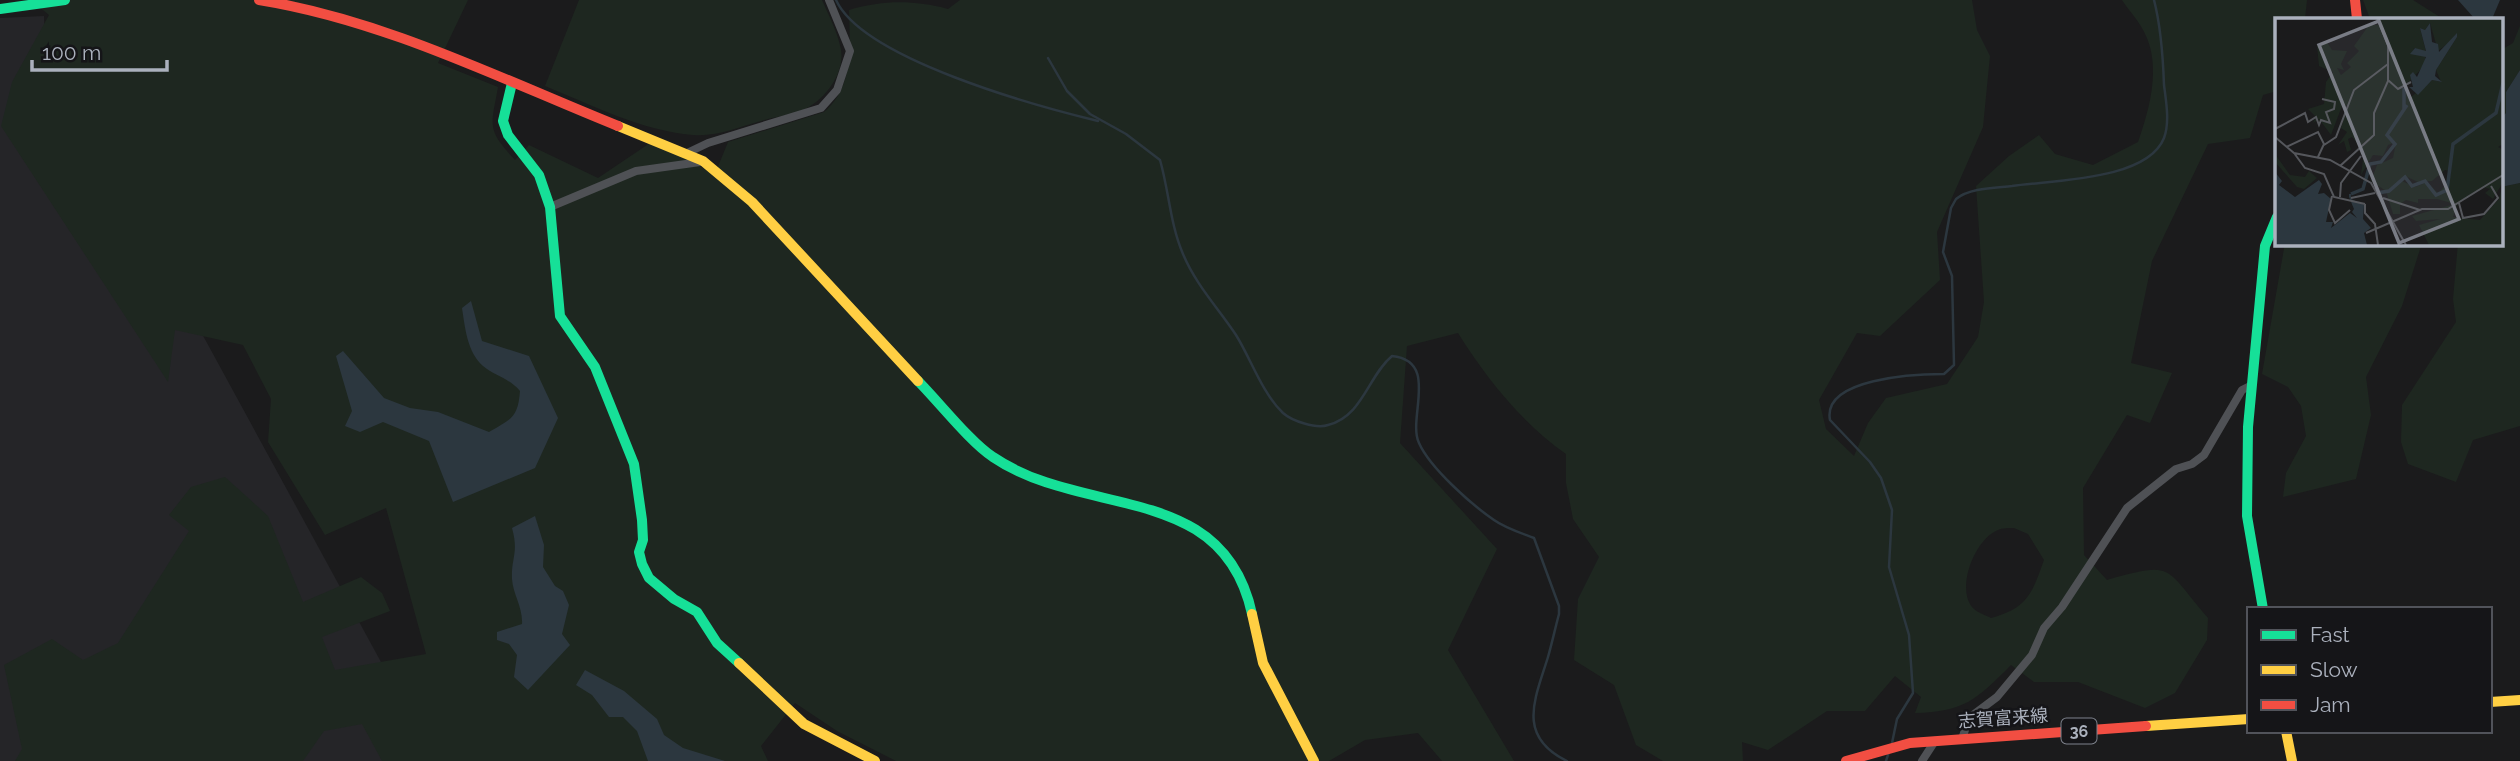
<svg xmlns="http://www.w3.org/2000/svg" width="2520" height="761" font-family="Raleway,'Noto Sans JP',sans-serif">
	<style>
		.built { fill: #252528 }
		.green { fill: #1e2720; fill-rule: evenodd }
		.water { fill: #2c373f }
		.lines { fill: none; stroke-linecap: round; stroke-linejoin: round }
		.stream { stroke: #2c373f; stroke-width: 2.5 }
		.street { stroke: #4f5155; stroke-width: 8 }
		.fast { stroke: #16e098; stroke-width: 10 }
		.slow { stroke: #ffcf43; stroke-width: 10 }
		.jam { stroke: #f24e42; stroke-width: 10 }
		.labels { text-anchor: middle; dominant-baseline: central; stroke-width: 5; stroke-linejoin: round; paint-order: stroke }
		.shield { fill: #151518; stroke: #7e828c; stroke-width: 2 }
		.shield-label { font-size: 16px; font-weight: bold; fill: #abb1bd }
		.street-label { font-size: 18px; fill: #abb1bd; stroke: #151518 }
		.inset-river { fill: none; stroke: #2c373f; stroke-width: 3.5 }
		.inset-road { fill: none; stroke: #55575c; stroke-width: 2 }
		.view { fill: #797c85; fill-opacity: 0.15; stroke: #797c85; stroke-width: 3.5 }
		.inset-edge { fill: none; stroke: #abb1bd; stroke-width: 3.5 }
	</style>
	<rect width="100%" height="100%" fill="#1b1b1c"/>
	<!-- built -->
	<polygon class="built" points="44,16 45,46 435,761 0,761 0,18"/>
	<!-- green -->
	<g class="green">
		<path d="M31,0H468L438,63L498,87C491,127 486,129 515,160L529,145L598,178L653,141L709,171L717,169L728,142L824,112C854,87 850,46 849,10C884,0 913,0 948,9L960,0H1972L1977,30L1990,56L1983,127L1937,232L1940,280L1880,336L1857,333L1819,400L1826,429L1854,456L1868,423L1886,398L1947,384L1978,337L1984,302L1976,186L2009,156L2039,135L2055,154L2093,165L2138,142C2149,110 2161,69 2146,36C2141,23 2129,11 2122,0H2307L2305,19H2277V91L2263,95L2250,138L2208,144L2152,261L2131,363L2172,373L2150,423L2127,415L2083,488L2084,555L2107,580C2175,561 2163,566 2208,618L2207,640L2175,693L2145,708L2078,682H2034L2011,665C1977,699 1965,712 1915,713L1921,697L1895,676L1865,711H1827L1768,750L1742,742L1743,761H1663L1636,745L1614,685L1574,660L1578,599L1599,557L1573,519L1566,483V454C1522,423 1486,378 1458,333L1407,346L1400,443L1497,549L1448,650L1514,761H1442L1418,733L1365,740L1329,761H896L837,731L795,703L761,746L768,761H382L362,724L324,731L303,761H15L22,749L4,665L52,639L83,660L118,643L189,531L169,515L191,487L225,477L268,516L303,602L361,577L382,593L390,611L322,637L335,670L426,654L386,508L325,535L268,442L271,399L243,345L175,330L168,382L1,126L12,82L49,15ZM2014,528L2028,534L2044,560C2032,593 2028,608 1991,618C1985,615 1976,612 1972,607C1956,587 1975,539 1998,530C2002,528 2009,528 2014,528Z"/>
		<path d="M579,0H822C829,16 838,33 841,50C845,74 824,101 803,110C790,115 774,117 761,121C738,127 717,137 693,135C642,131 592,105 545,86Z"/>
		<polygon points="2363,0 2413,0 2443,19 2370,19"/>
		<polygon points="2520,26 2520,70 2506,92 2506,113 2501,118 2501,50 2513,43"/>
		<polygon points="2520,183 2520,426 2473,440 2456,482 2408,464 2401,442 2402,405 2456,322 2453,299 2458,243 2501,243 2501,187"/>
		<polygon points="2285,243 2422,243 2402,306 2366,377 2371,415 2356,479 2283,497 2286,473 2306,436 2301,406 2288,387 2262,374"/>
	</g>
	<!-- water -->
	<g class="water">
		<polygon points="2458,0 2500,0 2492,19 2475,19"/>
		<polygon points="2520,70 2520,183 2501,187 2501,118 2506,113 2506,92"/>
		<path d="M471,301L482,341L529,356L558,418L535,468L453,502L429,441L383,422L360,432L345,426L352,411L336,356L343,351L384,398L410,408L438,412L489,432C511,419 518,418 520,391C509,378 495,376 483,366C467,352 465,327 462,308Z"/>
		<path d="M535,516L544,545L543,567L555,586L563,591L569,605L562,634L570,645L528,690L514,677L517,655L509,644L497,640V632L522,624C523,607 513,595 512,579C511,558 519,553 512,528Z"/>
		<polygon points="585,670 624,691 657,719 664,735 683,748 725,761 648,761 637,731 623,717 609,717 592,695 576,685"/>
	</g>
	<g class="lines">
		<!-- stream -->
		<g class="stream">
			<path d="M836,0C863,59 1036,106 1098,121"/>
			<path d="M1048,58L1067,91L1090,114L1126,134L1160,160C1169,191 1170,224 1183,254C1196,285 1218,308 1236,335C1251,359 1262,393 1283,413C1292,421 1316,429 1328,425C1363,416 1368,376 1392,356C1440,361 1407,418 1419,443C1430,468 1472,505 1494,520C1505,528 1521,533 1534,538L1559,606V614C1555,629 1552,643 1548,657C1535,699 1516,736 1567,761"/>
			<path d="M1892,743L1897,719L1913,693L1909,635L1889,567L1892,510L1881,478L1870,462L1830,420C1822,378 1916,374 1944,374L1954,365L1952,276L1943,252L1951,208L1956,199C1970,188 1994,188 2012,186C2051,180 2147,181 2164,138C2170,122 2166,101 2164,85C2163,57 2161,27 2154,0"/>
			<polyline points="1886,761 1889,752"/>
		</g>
		<!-- street -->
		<g class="street">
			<polyline points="687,153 708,143 821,108 837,90 850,51 829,0"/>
			<polyline points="550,207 636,171 700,162"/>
			<polyline points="1962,739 1969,718 1997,697 2032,655 2044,628 2062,607 2127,508 2176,469 2192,464 2204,455 2242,390 2250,386"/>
			<polyline points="1922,761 1935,741"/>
		</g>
		<!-- fast -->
		<g class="fast">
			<polyline points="0,9 65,0"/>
			<polyline points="512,83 503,121 508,135 539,175 550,207 560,316 595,367 634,464 642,520 643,540 639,552 642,564 649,578 674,599 697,612 717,643 739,663"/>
			<path d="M918,381C938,401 971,443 993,457C1084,519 1223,480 1252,614"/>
			<polyline points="2263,609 2247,516 2248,427 2265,246 2277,217"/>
		</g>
		<!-- slow -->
		<g class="slow">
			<polyline points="618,126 703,161 752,202 918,381"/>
			<polyline points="1252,614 1263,663 1314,761"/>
			<polyline points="739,663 804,724 875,761"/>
			<polyline points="2490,702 2520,700"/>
			<polyline points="2146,726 2249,719"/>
			<polyline points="2286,731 2292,761"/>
		</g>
		<!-- jam -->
		<g class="jam">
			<path d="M259,0C384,20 501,79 618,126"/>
			<polyline points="2355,0 2357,19"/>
			<polyline points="1846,761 1910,743 2146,726"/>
		</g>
	</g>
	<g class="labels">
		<!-- shield labels -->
		<rect class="shield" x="2061.5" y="718.5" width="35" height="25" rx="5"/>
		<g class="shield-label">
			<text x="2079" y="731">36</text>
		</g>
		<!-- street labels -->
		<g class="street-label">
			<text transform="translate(2003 718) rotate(-4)">志賀富来線</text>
		</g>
	</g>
	<!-- overview -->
	<g transform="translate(2275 18)">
		<rect width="228" height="228" fill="#1b1b1c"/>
		<path d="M106,0H227L228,126L223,129L227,131V166L218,181L210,175L215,171L208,169L183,185L178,199L205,202L224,181L227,169V227H154L144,207L165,201L141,203L137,198L180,186L162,181H143V185L131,182L125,186V196H118L111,173L96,163L102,147L118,140L121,124L113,127L108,138L98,137L86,157L89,133L77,119L73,121L76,132L72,134L69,123L63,127L72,114L66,110L73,87L67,88L56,117L44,101L38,105L41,99L33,91L49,86L51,64L58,54L44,48L42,28L52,24L57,32L72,33L66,46L69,52L62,50L66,57L76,49L72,45L84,33L79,28L94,7H104ZM155,5L163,33L182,19L161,52L166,64L157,62L136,79L127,71L151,46L150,38L138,35L139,30L151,34L145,10L150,12ZM170,152L176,153L174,164L163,175L152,164L140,169L127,163L130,158L143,164L157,163ZM0,136L15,157L30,159L34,153L42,160L29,171L22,169L0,144Z" fill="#1e2720" fill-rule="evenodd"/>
		<path d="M155,5L157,24L163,26L164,34L182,15V19L161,52L160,58L167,64L157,62L143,77L134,69H138L135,57L138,54L142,59L151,39L135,36L140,30L151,33L145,10L150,12ZM0,154L7,163L4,167L20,179L44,162L47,166L43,176L49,175L56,181L51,204H58L56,210L75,195L82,200L77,194L79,191L74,179V176H76V181L89,187L88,201L96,210L89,215L92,227H0Z" fill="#2c373f"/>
		<path class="inset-river" d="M129,92V70M102,175L114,173L130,159L137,168L150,163L161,177L172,172L178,126L221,95L228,65M76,176L88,171L95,146L106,144L120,126L112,117L132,87"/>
		<path class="inset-road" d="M113,62L123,71L136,64M0,111L30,95L33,104L41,99L44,107L46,102L55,105L51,94L59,91L60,84L47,81M0,119L19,135L55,142L96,165L131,227M49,127L61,119L79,72L113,46M11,129L43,114L49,126L43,139M19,135L30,150L49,156L59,179L90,186M65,148L99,117V95L113,63V27L102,0M57,178L54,192L60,205L75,192M65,179L66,165L86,138M76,180L100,175M108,180L145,192M184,185L188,200L209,196L223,180L216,168M90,186V195L100,206L103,227M91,215L147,191H173L228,157"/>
		<path class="view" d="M104,3L184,201L124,225L44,27Z"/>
		<rect width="228" height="228" class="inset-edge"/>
	</g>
	<!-- legend -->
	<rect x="2247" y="607" width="245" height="126" fill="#151518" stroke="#51535a" stroke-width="2"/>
	<rect x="2261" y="630" width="35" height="10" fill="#16e098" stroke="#51535a" stroke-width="2"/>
	<text x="2310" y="642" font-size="21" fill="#abb1bd">Fast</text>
	<rect x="2261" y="665" width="35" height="10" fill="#ffcf43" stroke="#51535a" stroke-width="2"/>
	<text x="2310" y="677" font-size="21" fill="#abb1bd">Slow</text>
	<rect x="2261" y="700" width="35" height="10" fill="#f24e42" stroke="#51535a" stroke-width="2"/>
	<text x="2310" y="712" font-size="21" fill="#abb1bd">Jam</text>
	<!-- scale -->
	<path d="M32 60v10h135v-10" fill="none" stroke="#abb1bd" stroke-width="3.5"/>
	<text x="42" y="60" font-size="21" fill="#abb1bd" stroke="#151518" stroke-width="5" paint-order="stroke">100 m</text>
</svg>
